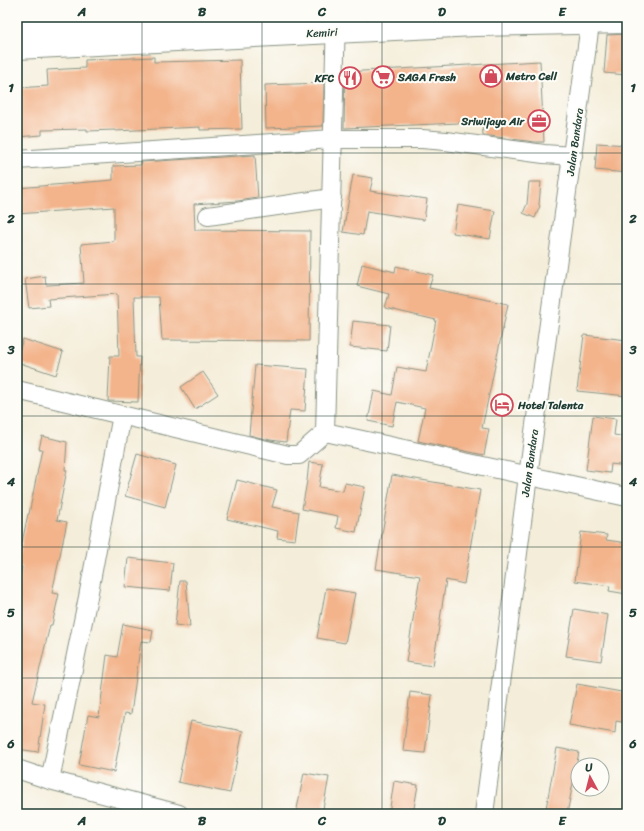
<svg xmlns="http://www.w3.org/2000/svg" width="644" height="831" font-family="Sriracha,sans-serif">
	<style>
		.building { fill: #f3b48b }
		.lines { fill: none; stroke-linecap: round; stroke-linejoin: round }
		.minor-casing { stroke: #8a9586; stroke-width: 20 }
		.highway-casing { stroke: #8a9586; stroke-width: 24 }
		.minor { stroke: #fff; stroke-width: 18 }
		.highway { stroke: #fff; stroke-width: 22 }
		.grid { fill: none; stroke: #1f3d34; stroke-width: 1; stroke-opacity: 0.55 }
		.labels { text-anchor: middle; dominant-baseline: central; stroke-width: 4; stroke-linejoin: round; paint-order: stroke }
		.street-label { font-size: 11px; fill: #1f3d34; stroke: #fdfcf7 }
		.poi-label { font-size: 11px; font-weight: bold; fill: #1f3d34; stroke: #fdfcf7; text-anchor: start }
		.neatline { fill: none; stroke: #1f3d34; stroke-width: 1.5 }
		.grid-label { font-size: 13px; text-anchor: middle; font-weight: bold; fill: #1f3d34 }
	</style>
	<rect width="100%" height="100%" fill="#fdfcf7"/>
	<filter id="ink" filterUnits="userSpaceOnUse"><feTurbulence type="fractalNoise" baseFrequency=".025" numOctaves="2"/><feDisplacementMap in="SourceGraphic" scale="8" xChannelSelector="R" yChannelSelector="G"/><feConvolveMatrix kernelMatrix="1 2 1 2 8 2 1 2 1" color-interpolation-filters="sRGB"/></filter>
	<filter id="wash" filterUnits="userSpaceOnUse"><feTurbulence type="fractalNoise" baseFrequency=".012" numOctaves="4" result="noise"/><feDisplacementMap in="SourceGraphic" scale="16" xChannelSelector="R" yChannelSelector="G"/><feGaussianBlur stdDeviation="0.9" result="paint"/><feColorMatrix in="noise" values="0 0 0 0 0 0 0 0 0 0 0 0 0 0 0 0 0 1.4 0 .05"/><feComposite in="paint" operator="in"/></filter>
	<g filter="url(#wash)">
		<rect width="100%" height="100%" fill="#f4edd9"/>
		<g id="blocks">
			<!-- building -->
			<g class="building">
				<polygon points="627,34 627,75 604,73 607,35"/>
				<polygon points="154,57 154,62 240,60 242,129 200,130 200,127 115,131 115,130 87,131 87,129 42,130 42,135 17,137 17,88 48,86 47,70 85,68 85,60"/>
				<polygon points="540,61 544,142 534,142 483,135 482,122 344,128 345,72"/>
				<polygon points="324,83 323,126 266,128 265,85"/>
				<polygon points="597,143 627,145 627,173 595,170"/>
				<polygon points="255,155 258,198 238,201 194,204 195,230 310,231 309,341 162,340 159,297 134,297 136,357 140,357 138,402 108,401 110,356 119,356 117,294 48,299 49,306 29,308 25,279 45,276 46,285 84,283 81,244 114,241 114,207 17,214 17,188 113,180 113,166 141,165 141,162"/>
				<polygon points="353,175 373,178 370,191 427,199 424,220 367,211 363,235 343,232"/>
				<polygon points="529,182 541,182 539,205 540,206 535,218 523,213 527,204"/>
				<polygon points="458,205 495,211 490,239 453,233"/>
				<polygon points="362,264 395,272 396,266 433,275 429,288 508,304 482,428 489,429 484,455 418,441 425,408 397,402 392,426 368,421 374,391 392,395 397,367 426,372 436,320 385,308 389,294 357,286"/>
				<polygon points="353,321 390,325 387,351 350,347"/>
				<polygon points="584,335 627,340 627,396 577,391"/>
				<polygon points="23,339 63,352 56,375 17,362 17,358"/>
				<polygon points="255,365 308,369 305,411 290,410 286,442 270,440 249,435"/>
				<polygon points="203,372 218,394 195,409 181,387"/>
				<polygon points="593,416 616,419 614,435 627,437 627,466 611,464 610,473 586,470"/>
				<polygon points="42,436 67,442 65,470 67,470 57,520 67,522 52,593 59,594 52,625 50,625 32,702 45,704 38,752 17,749 17,593 22,567 17,566 28,514 29,514 42,449 39,449"/>
				<polygon points="137,454 176,465 165,507 125,496"/>
				<polygon points="309,462 323,464 319,487 343,491 345,483 365,487 356,532 336,528 338,516 302,509 307,481"/>
				<polygon points="392,475 480,490 464,584 446,580 433,666 406,662 420,576 376,569"/>
				<polygon points="237,480 277,490 272,507 299,512 295,540 277,538 278,531 227,519"/>
				<polygon points="581,532 607,535 606,540 627,543 627,594 609,591 610,586 575,581"/>
				<polygon points="128,558 173,563 170,591 125,587"/>
				<polygon points="180,581 186,581 190,627 175,625"/>
				<polygon points="326,588 355,593 345,643 317,638"/>
				<polygon points="574,609 608,615 601,661 566,656"/>
				<polygon points="123,624 153,630 151,642 141,641 131,714 125,713 114,772 79,765 88,715 99,717 107,655 117,657"/>
				<polygon points="577,684 627,693 627,723 616,721 615,733 569,725"/>
				<polygon points="410,692 432,695 425,753 403,751"/>
				<polygon points="191,721 243,731 230,793 178,782"/>
				<polygon points="557,748 579,752 567,814 545,814"/>
				<polygon points="304,773 329,777 322,814 296,814"/>
				<polygon points="394,781 418,785 413,814 389,814"/>
			</g>
		</g>
	</g>
	<g filter="url(#ink)">
		<use href="#blocks" fill-opacity="0" stroke="#8a9586" stroke-width="1"/>
		<g class="lines">
			<!-- minor casing -->
			<g class="minor-casing">
				<g id="minor">
					<polyline points="17,160 333,139 422,139 446,141 544,154 573,156"/>
					<polyline points="208,216 332,198"/>
					<polyline points="17,390 288,455 299,455 325,432 336,17"/>
					<polyline points="325,432 627,497"/>
					<polyline points="17,769 50,780 179,814"/>
					<polyline points="50,780 88,597 122,415"/>
					<polyline points="484,814 528,476 591,17"/>
				</g>
			</g>
			<!-- highway casing -->
			<g class="highway-casing">
				<g id="highway">
					<polyline points="17,27 144,24 299,17"/>
					<polyline points="17,48 475,25 627,22"/>
				</g>
			</g>
			<!-- minor -->
			<use href="#minor" class="minor"/>
			<!-- highway -->
			<use href="#highway" class="highway"/>
		</g>
	</g>
	<!-- grid -->
	<path class="grid" d="M142,17V814M262,17V814M382,17V814M502,17V814M17,153H627M17,284H627M17,416H627M17,547H627M17,678H627"/>
	<!-- icons -->
	<defs>
		<g id="shop-ring" transform="scale(1.15)"><circle r="9.5" fill="#fdfcf7" stroke="#d1495b" stroke-width="1.5"/><path d="M-5-2.5h2.3a2.7 3.5 0 0 1 5.4 0H5L5.5 6h-11ZM-1.5-2.5h3a1.5 2.3 0 0 0-3 0Z" fill="#d1495b"/></g>
		<g id="supermarket-ring" transform="scale(1.15)"><circle r="9.5" fill="#fdfcf7" stroke="#d1495b" stroke-width="1.5"/><path d="M-6-5.5h2.5l.6 2H6L4.5 2H-2.5L-4.4-4H-6ZM-1.5 3.2a1.3 1.3 0 1 0 .1 0ZM3 3.2a1.3 1.3 0 1 0 .1 0Z" fill="#d1495b"/></g>
		<g id="restaurant-ring" transform="scale(1.15)"><circle r="9.5" fill="#fdfcf7" stroke="#d1495b" stroke-width="1.5"/><path d="M-5-6h1v4h1v-4h1v4h1v-4h1v5L-1.5 .5V6h-2V.5L-5-1ZM5-6V6H3V1.5H1.5Q1.5-4 5-6Z" fill="#d1495b"/></g>
		<g id="office-ring" transform="scale(1.15)"><circle r="9.5" fill="#fdfcf7" stroke="#d1495b" stroke-width="1.5"/><path d="M-6-3h4V-5.5h4V-3h4V5H-6ZM-1-4.5V-3h2v-1.5ZM-6 0V1H6V0Z" fill="#d1495b"/></g>
		<g id="hotel-ring" transform="scale(1.15)"><circle r="9.5" fill="#fdfcf7" stroke="#d1495b" stroke-width="1.5"/><path d="M-6-4.5h1.5V1H6V5H4.5V3h-9V5H-6ZM-4 0a1.8 1.8 0 1 1 3.6 0ZM.5 0V-2.5h3Q6-2.5 6 0Z" fill="#d1495b"/></g>
	</defs>
	<g fill-rule="evenodd">
		<use href="#shop-ring" x="491" y="76"/>
		<use href="#supermarket-ring" x="383" y="77"/>
		<use href="#restaurant-ring" x="350" y="78"/>
		<use href="#office-ring" x="539" y="121"/>
		<use href="#hotel-ring" x="502" y="405"/>
	</g>
	<g class="labels">
		<!-- street labels -->
		<g class="street-label">
			<text transform="translate(322 33) rotate(-3)">Kemiri</text>
			<text transform="translate(575 142) rotate(-82)">Jalan Bandara</text>
			<text transform="translate(530 463) rotate(-82)">Jalan Bandara</text>
		</g>
		<!-- poi labels -->
		<g class="poi-label">
			<text x="506" y="76">Metro Cell</text>
			<text x="398" y="77">SAGA Fresh</text>
			<text x="334" y="78" text-anchor="end">KFC</text>
			<text x="524" y="121" text-anchor="end">Sriwijaya Air</text>
			<text x="518" y="405">Hotel Talenta</text>
		</g>
	</g>
	<!-- margin -->
	<rect width="644" height="831" fill="none" stroke="#fdfcf7" stroke-width="44"/>
	<!-- north arrow -->
	<g transform="translate(590 777) rotate(353)"><circle r="19" fill="#fdfcf7" stroke="#a4b0a9"/>
	<path d="M0-3L7 15L0 10L-7 15Z" fill="#d1495b"/>
	<text y="-6" font-size="11" font-weight="bold" text-anchor="middle" fill="#1f3d34">U</text>
	</g>
	<rect x="22" y="22" width="600" height="787" class="neatline"/>
	<g class="grid-label">
		<text x="82" y="16">A</text>
		<text x="202" y="16">B</text>
		<text x="322" y="16">C</text>
		<text x="442" y="16">D</text>
		<text x="562" y="16">E</text>
		<text x="11" y="92">1</text>
		<text x="633" y="92">1</text>
		<text x="11" y="223">2</text>
		<text x="633" y="223">2</text>
		<text x="11" y="354">3</text>
		<text x="633" y="354">3</text>
		<text x="11" y="486">4</text>
		<text x="633" y="486">4</text>
		<text x="11" y="617">5</text>
		<text x="633" y="617">5</text>
		<text x="11" y="748">6</text>
		<text x="633" y="748">6</text>
		<text x="82" y="825">A</text>
		<text x="202" y="825">B</text>
		<text x="322" y="825">C</text>
		<text x="442" y="825">D</text>
		<text x="562" y="825">E</text>
	</g>
</svg>
